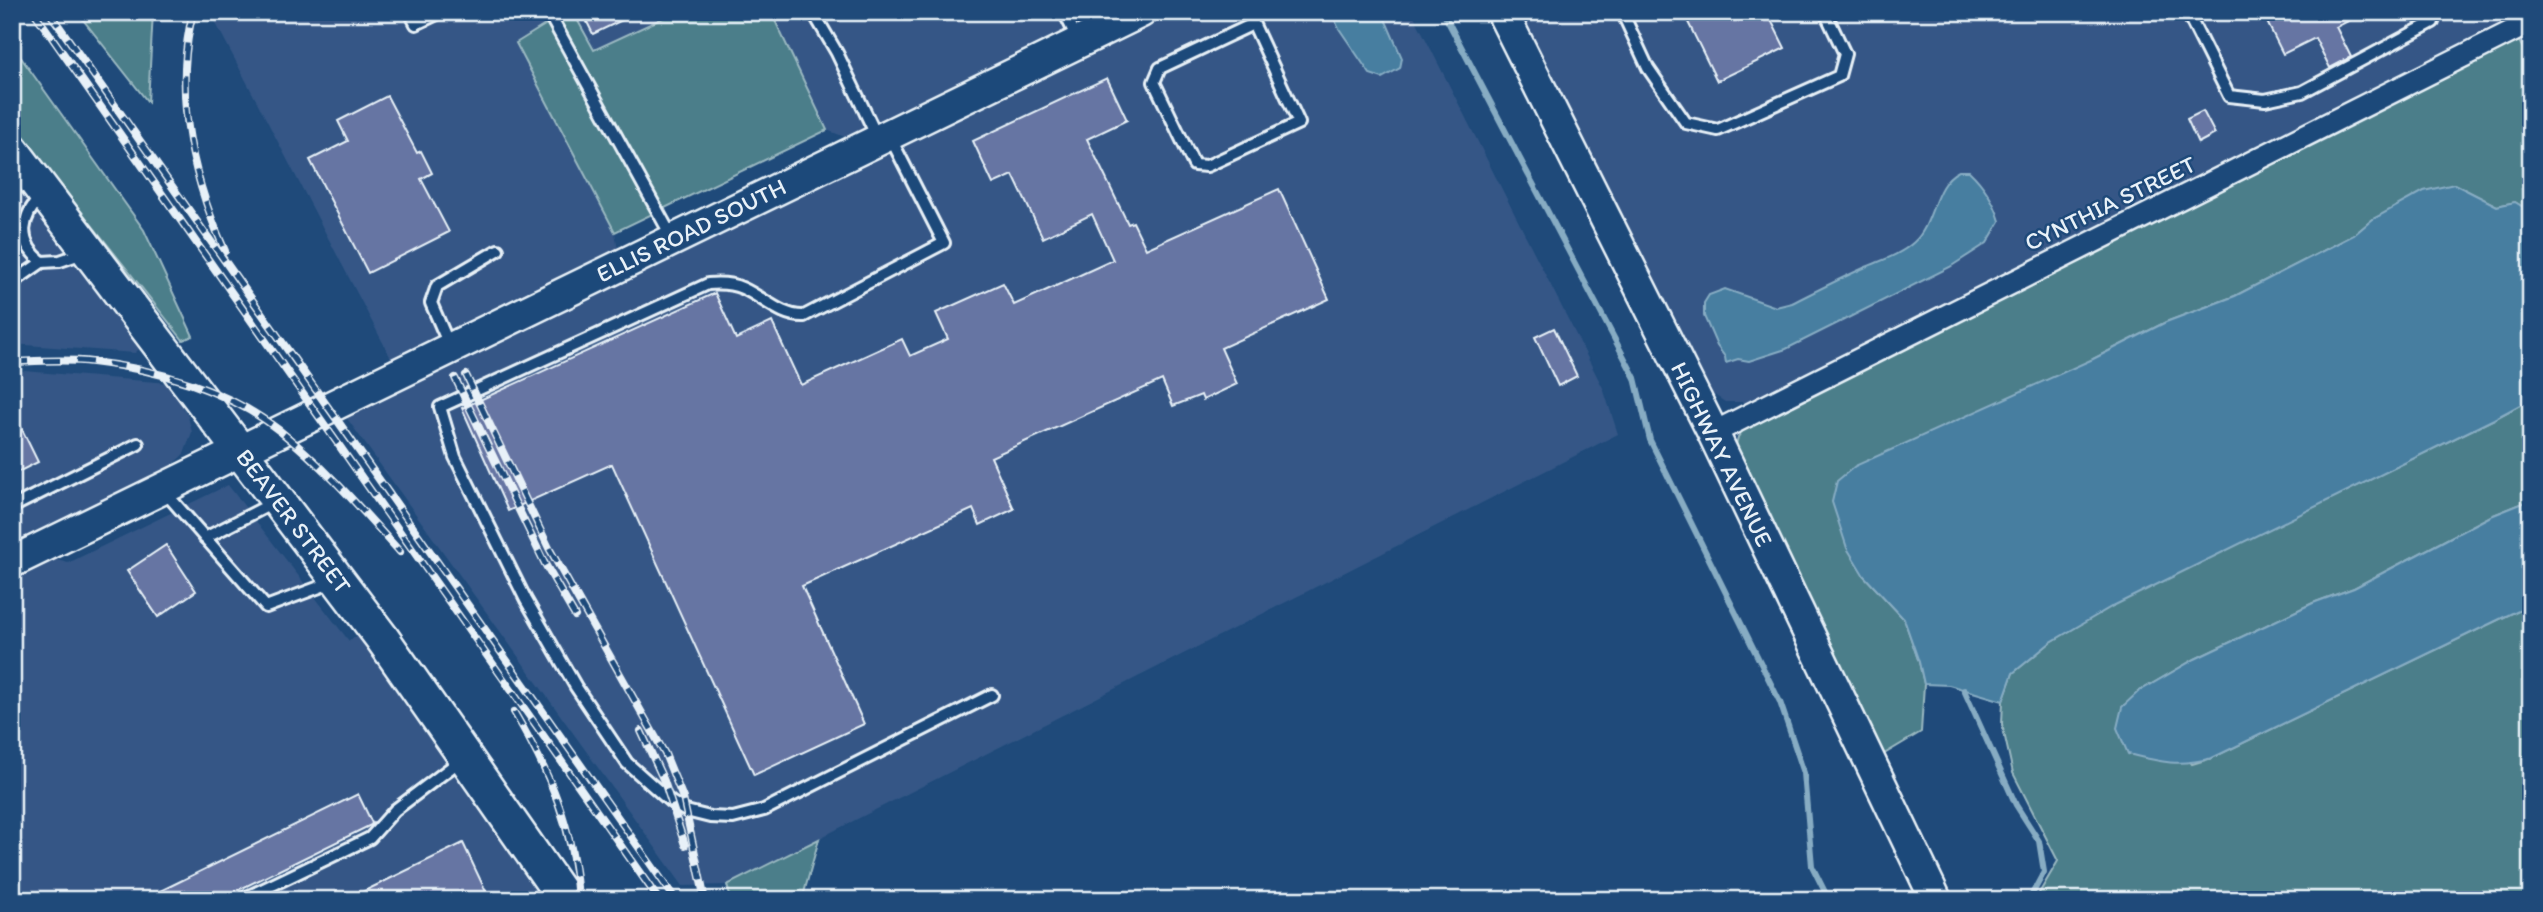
<svg xmlns="http://www.w3.org/2000/svg" width="2543" height="912" font-family="Itim,sans-serif">
	<style>
		.built { fill: #345786; fill-rule: evenodd }
		.green { fill: #4c7e8a; stroke: #9ab8c1; stroke-width: 2 }
		.water { fill: #467ea0; stroke: #87acc3; stroke-width: 2 }
		.lines { fill: none; stroke-linecap: round; stroke-linejoin: round }
		.stream { stroke: #87acc3; stroke-width: 6 }
		.building { fill: #6675a3; stroke: #e8f1f8; stroke-width: 2 }
		.lane-casing { stroke: #e8f1f8; stroke-width: 16 }
		.street-casing { stroke: #e8f1f8; stroke-width: 26 }
		.secondary-casing { stroke: #e8f1f8; stroke-width: 35 }
		.primary-casing { stroke: #e8f1f8; stroke-width: 38 }
		.lane { stroke: #1f4a7a; stroke-width: 10 }
		.street { stroke: #1f4a7a; stroke-width: 21 }
		.secondary { stroke: #1f4a7a; stroke-width: 30 }
		.primary { stroke: #1f4a7a; stroke-width: 33 }
		.rail-casing { stroke: #e8f1f8; stroke-width: 8 }
		.rail { stroke: #1f4a7a; stroke-width: 5; stroke-dasharray: 16; stroke-linecap: butt }
		.labels { text-anchor: middle; dominant-baseline: central; stroke-width: 5; stroke-linejoin: round; paint-order: stroke }
		.street-label { font-size: 24px; fill: #e8f1f8; stroke: #1f4a7a }
	</style>
	<rect width="100%" height="100%" fill="#1f4a7a"/>
	<filter id="ink" filterUnits="userSpaceOnUse"><feTurbulence type="fractalNoise" baseFrequency=".0143" numOctaves="2"/><feDisplacementMap in="SourceGraphic" scale="14" xChannelSelector="R" yChannelSelector="G"/><feConvolveMatrix kernelMatrix="1 2 1 2 8 2 1 2 1" color-interpolation-filters="sRGB"/></filter>
	<g filter="url(#ink)">
		<!-- built -->
		<g class="built">
			<polygon points="210,12 566,12 516,43 615,232 618,251 393,362"/>
			<polygon points="573,12 676,12 594,50"/>
			<polygon points="771,12 1114,12 845,137 827,130"/>
			<polygon points="1170,12 1412,12 1603,388 1618,434 727,885 683,886 346,417"/>
			<path d="M1511,12H2525L1748,402H1725L1701,386ZM1983,185L2000,221L1987,243L1950,267L1786,349L1749,361L1738,359L1726,363V357L1746,296L1776,307L1792,303L1892,257L1914,242L1927,226L1938,194Z"/>
			<polygon points="12,166 144,344 135,353 12,344"/>
			<polygon points="12,370 168,383 188,416 192,432 184,454 163,473 12,548"/>
			<polygon points="228,485 349,641 363,632 550,900 12,900 12,576 50,558 68,563"/>
		</g>
		<!-- green -->
		<g class="green">
			<polygon points="77,12 153,12 148,102"/>
			<polygon points="566,12 573,12 594,50 676,12 771,12 827,130 615,232 516,43"/>
			<polygon points="2518,39 2531,64 2531,212 2515,202 2497,206 2454,184 2373,219 2354,235 2235,296 2166,322 2093,359 1864,576 1904,619 1919,662 1924,684 1921,732 1879,757 1733,457 1738,437 1745,428"/>
			<polygon points="12,45 144,230 193,336 183,340 12,124"/>
			<polygon points="2531,399 2531,500 2491,516 2354,588 2313,603 2195,659 2138,692 2192,764 2212,758 2531,604 2531,900 2035,900 2058,861 2013,773 2002,724 2003,701 2013,673 2051,642 2113,605 2494,419"/>
			<polygon points="819,839 802,900 731,900 727,885"/>
		</g>
		<!-- water -->
		<g class="water">
			<polygon points="1332,12 1382,12 1402,58 1400,68 1382,78 1370,74 1338,27"/>
			<path d="M1959,171H1969C1984,185 1994,201 2000,221L1987,243L1950,267L1786,349L1749,361L1738,359L1726,363L1725,357L1717,346L1704,316V303L1709,295L1725,289L1776,307L1792,303C1816,291 1841,278 1866,267C1882,260 1900,255 1914,242C1935,223 1932,184 1959,171Z"/>
			<polygon points="2454,184 2497,206 2515,202 2531,212 2531,399 2494,419 2113,606 2051,642 2013,673 2003,701 1949,685 1924,684 1919,662 1904,619 1864,576 1847,548 1832,502 1837,481 1855,466 2093,359 2166,322 2235,296 2354,235 2373,219 2424,191"/>
			<path d="M2531,500V604L2212,758C2179,767 2160,762 2128,754L2117,728L2122,707L2138,692L2195,659L2313,603L2354,588L2491,516Z"/>
		</g>
		<g class="lines">
			<!-- stream -->
			<g class="stream">
				<polyline points="1443,12 1635,378 1650,440 1780,702 1804,773 1812,866 1829,900"/>
				<polyline points="1964,690 2016,805 2039,841 2044,872 2029,900"/>
			</g>
		</g>
		<!-- building -->
		<g class="building">
			<polygon points="582,12 639,12 593,34"/>
			<polygon points="1683,12 1767,12 1785,48 1717,81"/>
			<polygon points="2262,12 2366,12 2336,27 2351,57 2330,68 2315,38 2283,54"/>
			<polygon points="1107,78 1127,120 1087,139 1128,224 1133,222 1146,249 1279,189 1329,299 1221,348 1237,384 1203,400 1201,395 1173,406 1162,380 991,457 1014,509 980,525 973,509 802,586 864,724 754,775 612,464 508,511 462,408 715,293 736,339 772,322 801,385 902,339 910,356 948,339 936,313 1003,283 1014,305 1113,260 1092,214 1043,238 1013,175 993,184 973,141"/>
			<polygon points="387,96 417,153 421,151 432,173 421,179 449,232 368,273 310,160 348,141 338,121"/>
			<polygon points="2203,111 2215,134 2198,143 2187,119"/>
			<polygon points="1554,328 1577,376 1558,386 1535,337"/>
			<polygon points="12,409 38,462 12,475"/>
			<polygon points="166,545 196,591 158,617 127,571"/>
			<polygon points="358,794 372,823 371,825 218,900 142,900"/>
			<polygon points="463,843 487,894 475,900 346,900"/>
		</g>
		<g class="lines">
			<!-- lane casing -->
			<g class="lane-casing">
				<g id="lane">
					<polyline points="410,12 416,24 441,12"/>
					<polyline points="548,12 673,239"/>
					<polyline points="813,12 837,53 877,137"/>
					<polyline points="1064,12 1078,40"/>
					<polyline points="1248,12 1299,123 1207,166 1194,165 1154,82 1160,68 1253,24"/>
					<polyline points="1622,12 1648,68 1686,123 1718,130 1839,76 1845,54 1825,12"/>
					<polyline points="2187,12 2229,96 2265,100 2302,92 2433,22 2434,12"/>
					<path d="M890,137L944,243L804,316C781,317 763,297 742,288C731,283 719,283 708,284L440,407L455,457L526,600L576,687L627,763L671,802L686,811L710,817L733,818L764,810L992,695"/>
					<path d="M41,196C21,218 16,241 42,262L60,261L83,253"/>
					<polyline points="12,283 42,262"/>
					<polyline points="450,347 431,303 437,286 498,250"/>
					<polyline points="164,491 266,607 333,582"/>
					<polyline points="12,507 138,444"/>
					<polyline points="205,538 275,502"/>
					<polyline points="241,900 370,838 395,810 461,760"/>
				</g>
			</g>
			<!-- street casing -->
			<g class="street-casing">
				<polyline id="street" points="1713,433 2531,22"/>
			</g>
			<!-- secondary casing -->
			<g class="secondary-casing">
				<g id="secondary">
					<polyline points="1502,12 1713,433 1936,900"/>
					<polyline points="12,562 1141,12"/>
				</g>
			</g>
			<!-- primary casing -->
			<g class="primary-casing">
				<polyline id="primary" points="12,150 382,638 565,900"/>
			</g>
			<!-- lane -->
			<use href="#lane" class="lane"/>
			<!-- street -->
			<use href="#street" class="street"/>
			<!-- secondary -->
			<use href="#secondary" class="secondary"/>
			<!-- primary -->
			<use href="#primary" class="primary"/>
			<!-- rail casing -->
			<g class="rail-casing">
				<g id="rail">
					<polyline points="34,12 659,900"/>
					<polyline points="49,12 676,900"/>
					<path d="M193,12C173,93 192,177 225,251"/>
					<path d="M12,362C39,361 66,359 92,362C158,369 228,390 280,431C325,467 362,510 400,552"/>
					<polyline points="466,375 549,548 665,754 683,798 705,900"/>
					<polyline points="455,378 545,564 575,616"/>
					<path d="M514,712C550,773 574,829 578,900"/>
					<polyline points="641,731 664,781 685,845"/>
				</g>
			</g>
			<!-- rail -->
			<use href="#rail" class="rail"/>
		</g>
	</g>
	<g class="labels">
		<!-- street labels -->
		<g class="street-label">
			<text transform="translate(2110 203) rotate(-26)">CYNTHIA STREET</text>
			<text transform="translate(691 230) rotate(-26)">ELLIS ROAD SOUTH</text>
			<text transform="translate(1722 454) rotate(64)">HIGHWAY AVENUE</text>
			<text transform="translate(294 521) rotate(53)">BEAVER STREET</text>
		</g>
	</g>
	<!-- margin -->
	<rect width="2543" height="912" fill="none" stroke="#1f4a7a" stroke-width="42"/>
	<rect x="21" y="21" width="2501" height="870" fill="none" stroke="#e8f1f8" stroke-width="2.5" filter="url(#ink)"/>
</svg>
